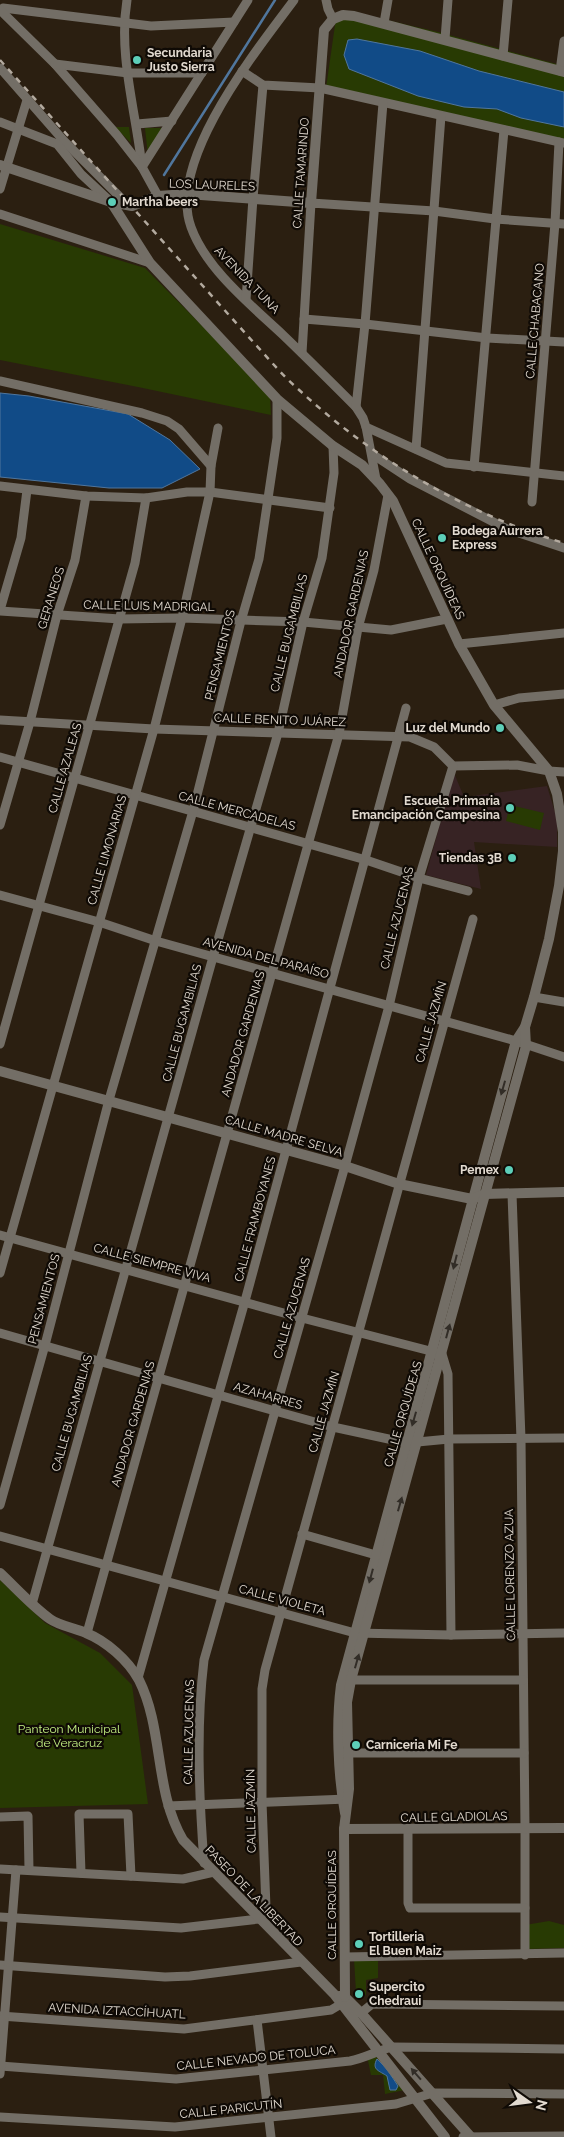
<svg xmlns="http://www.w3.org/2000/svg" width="564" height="2137" font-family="Raleway,sans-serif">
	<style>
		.education { fill: #372324 }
		.green { fill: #283a03 }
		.water { fill: #114b87; stroke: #50769d }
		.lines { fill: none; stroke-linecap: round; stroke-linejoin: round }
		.stream { stroke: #50769d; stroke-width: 2.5 }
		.minor { stroke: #736e66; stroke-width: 9 }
		.tertiary { stroke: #736e66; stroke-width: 10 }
		.rail { stroke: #b3aa9f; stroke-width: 2.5; stroke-dasharray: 6 6; stroke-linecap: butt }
		.oneway { fill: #322d27 }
		.poi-dot { fill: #5dceb8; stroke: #0f0a05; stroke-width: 2 }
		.labels { text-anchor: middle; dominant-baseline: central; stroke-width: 4.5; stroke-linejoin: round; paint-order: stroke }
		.poi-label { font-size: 12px; font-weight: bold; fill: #e2dad0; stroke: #0f0a05; text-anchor: start }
		.street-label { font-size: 12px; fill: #e2dad0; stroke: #0f0a05 }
		.park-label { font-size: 12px; fill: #c4f184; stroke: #0f0a05 }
	</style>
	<rect width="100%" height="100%" fill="#2b1f11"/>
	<!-- education -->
	<polygon class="education" points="454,773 464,797 547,786 557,819 557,847 474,842 481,889 426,875"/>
	<!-- green -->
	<g class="green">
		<polygon points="361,14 438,32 564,66 564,143 326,88 335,25 339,17"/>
		<polygon points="115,127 129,127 131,143"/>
		<polygon points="145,128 165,128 148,156"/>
		<polygon points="0,224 145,268 270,395 271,415 138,387 0,360"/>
		<polygon points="510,805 544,813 540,830 506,821"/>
		<polygon points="0,1580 45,1623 100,1653 132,1685 148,1804 0,1808"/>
		<polygon points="549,1921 564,1925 564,1948 525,1949 525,1925"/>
		<polygon points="354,1959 378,1959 378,1978 366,1980 366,1995 356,1992"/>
		<polygon points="371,2051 405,2090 385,2094 383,2075 371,2075 367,2056"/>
	</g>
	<!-- water -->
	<g class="water">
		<polygon points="357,39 420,51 479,71 564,92 564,127 521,118 497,109 464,107 418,96 349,69 344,55 348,40"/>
		<polygon points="0,393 29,396 128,414 170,440 200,469 162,488 109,488 0,477"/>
		<path d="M377,2059C386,2067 391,2075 398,2086L396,2090H390L387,2076C380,2071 371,2070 377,2059Z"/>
	</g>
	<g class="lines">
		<!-- stream -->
		<polyline class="stream" points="164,175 275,0"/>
		<!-- minor -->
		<g class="minor">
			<path d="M127,0C118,55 136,112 142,167"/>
			<path d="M294,0C256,51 167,161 191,227C206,269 251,305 283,335C308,359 332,383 356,407L363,418L366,427L446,463L564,476"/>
			<polyline points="326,0 328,9 333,19"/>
			<polyline points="3,8 151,26 234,22"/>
			<polyline points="0,10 55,64 117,135 142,167 158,196"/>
			<polyline points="384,23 388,0"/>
			<polyline points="445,39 448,0"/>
			<polyline points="503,56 508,0"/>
			<polyline points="55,64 128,73 202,73"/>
			<polyline points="0,68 64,141 127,204"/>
			<polyline points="242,71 263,85 320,88 564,143"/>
			<polyline points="560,71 564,41"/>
			<polyline points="0,122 57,144 81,174 111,202"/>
			<polyline points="137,124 172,121"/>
			<polyline points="142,167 248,0"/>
			<polyline points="0,189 27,100"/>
			<polyline points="0,214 150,263"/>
			<polyline points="246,300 253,198 263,85"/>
			<polyline points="304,319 365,324 487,338 564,342"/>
			<polyline points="302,353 311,203 434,211 495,219 564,224"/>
			<polyline points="0,381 142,413 167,421 179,429 211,466"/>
			<polyline points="356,407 365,324 383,103"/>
			<polyline points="366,427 376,479"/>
			<polyline points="416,449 441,116"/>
			<polyline points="372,454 410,479 507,529 564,548"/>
			<polyline points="474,467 504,130"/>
			<polyline points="0,486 86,496 146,498 187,492 210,492 330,508"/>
			<polyline points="532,502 555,223 559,142"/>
			<polyline points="0,610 21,538 27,490"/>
			<polyline points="0,611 120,619 182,618 303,622 391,630 447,619"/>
			<polyline points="459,644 564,633"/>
			<polyline points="494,705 519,698 564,694"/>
			<polyline points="0,720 154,729 410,737 434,747 453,766 517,765 549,771 564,772"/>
			<polyline points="0,757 366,860 419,878 468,891"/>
			<polyline points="0,825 30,722 57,615 75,560 86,496"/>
			<polyline points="0,895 99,922 156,941 516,1041 564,1057"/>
			<polyline points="534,997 564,1002"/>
			<polyline points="0,1044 135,563 146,498"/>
			<polyline points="512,1194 521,1439 525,1828 525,1955"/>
			<polyline points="0,1235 302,1318 442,1354 448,1374 451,1635"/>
			<polyline points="0,1273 154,729 182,618 210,492 211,466 218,428"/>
			<polyline points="0,1333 275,1411 333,1427 407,1443 449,1439 564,1438"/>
			<polyline points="0,1505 45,1345 109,1100 193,811 241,621 259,559 277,438 277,399"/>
			<polyline points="302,1534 376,1555"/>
			<polyline points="0,1536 355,1633 451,1635 564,1633"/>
			<polyline points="32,1604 213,957 278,733 303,622 322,558 334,473 333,446"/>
			<polyline points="87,1633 339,734 358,628 374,570 388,495"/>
			<polyline points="138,1678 245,1301 406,708"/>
			<polyline points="345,1680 523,1680"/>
			<polyline points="342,1753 524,1753"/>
			<polyline points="168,1806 347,1799"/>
			<polyline points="0,1817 28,1816 29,1870"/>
			<polyline points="408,1830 408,1903 410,1908 525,1908"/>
			<path d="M204,1863C199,1796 196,1727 204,1660L345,1166L389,1006L419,878L453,766"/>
			<polyline points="0,1869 183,1879 214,1872"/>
			<polyline points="81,1873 79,1814 128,1814 131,1876"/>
			<polyline points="0,1917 181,1928 259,1919 266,1908 262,1802 262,1689 265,1670 473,919"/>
			<polyline points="345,1957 564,1953"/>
			<polyline points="0,1965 165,1977 190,1976 301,1962"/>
			<polyline points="355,2012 361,2013 372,2004 564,2006"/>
			<polyline points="0,2016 184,2029 331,2010 341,2004"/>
			<polyline points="257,2020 271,2137"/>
			<path d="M0,2066L176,2079L350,2061C365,2058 377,2051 392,2047L564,2049"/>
			<polyline points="0,2074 16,1870"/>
			<polyline points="0,2117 175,2127 396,2104 433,2093 564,2094"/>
			<polyline points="463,2137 564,2136"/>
		</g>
		<!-- tertiary -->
		<g class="tertiary">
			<polyline points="0,165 111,202 132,206 158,196 187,194 311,203 324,30 333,19 343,15 354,16 564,72"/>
			<path d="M111,202L150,263L277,399L333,446L362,465L380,484L393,501L459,644L494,705L549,771L557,794L563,832V851L559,886L549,939L534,997L525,1027L516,1041L341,1685C336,1724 338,1775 345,1813"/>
			<polyline points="0,1071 345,1166 399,1184 472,1199 485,1194 564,1192"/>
			<path d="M0,1573C16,1588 32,1606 50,1619C60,1626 75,1628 86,1633C106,1641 128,1660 139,1680C164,1730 154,1791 183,1840L334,1994L445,2137"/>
			<polyline points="344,1829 564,1828"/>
			<polyline points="339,1996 345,1997 361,2013 471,2137"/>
			<polyline points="345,1997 344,1829 349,1789 347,1702 351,1680 526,1046 525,1027"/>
		</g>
		<!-- rail -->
		<path class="rail" d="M0,60L255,344C269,359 282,375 297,388C372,458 466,514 564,543"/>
	</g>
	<!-- one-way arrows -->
	<defs><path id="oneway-solid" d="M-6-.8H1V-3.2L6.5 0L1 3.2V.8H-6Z" transform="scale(1.25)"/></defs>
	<g class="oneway">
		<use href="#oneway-solid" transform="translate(503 1088) rotate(106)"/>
		<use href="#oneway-solid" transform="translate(455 1262) rotate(104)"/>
		<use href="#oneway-solid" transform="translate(448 1331) rotate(-75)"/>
		<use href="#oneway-solid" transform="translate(414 1419) rotate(106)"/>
		<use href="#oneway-solid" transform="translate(400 1504) rotate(-74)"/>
		<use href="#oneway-solid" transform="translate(371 1576) rotate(105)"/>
		<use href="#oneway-solid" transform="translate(357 1661) rotate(-74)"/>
		<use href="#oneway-solid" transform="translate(416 2074) rotate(-131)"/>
	</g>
	<!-- markers -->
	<g class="poi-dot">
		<circle cx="137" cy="60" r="5"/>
		<circle cx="112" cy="202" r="5"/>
		<circle cx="442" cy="538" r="5"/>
		<circle cx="500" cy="728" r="5"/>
		<circle cx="510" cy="808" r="5"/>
		<circle cx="512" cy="858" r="5"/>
		<circle cx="509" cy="1170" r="5"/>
		<circle cx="356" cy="1745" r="5"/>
		<circle cx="359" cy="1944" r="5"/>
		<circle cx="359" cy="1994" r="5"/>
	</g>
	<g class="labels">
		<!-- poi labels -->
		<g class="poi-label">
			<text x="147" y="53">Secundaria<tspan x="147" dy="14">Justo Sierra</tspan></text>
			<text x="122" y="202">Martha beers</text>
			<text x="452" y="531">Bodega Aurrera<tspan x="452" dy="14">Express</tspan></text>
			<text x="490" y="728" text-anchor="end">Luz del Mundo</text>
			<text x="500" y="801" text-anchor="end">Escuela Primaria<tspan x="500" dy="14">Emancipación Campesina</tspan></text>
			<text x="502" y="858" text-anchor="end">Tiendas 3B</text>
			<text x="499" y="1170" text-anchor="end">Pemex</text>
			<text x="366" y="1745">Carniceria Mi Fe</text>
			<text x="369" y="1937">Tortilleria<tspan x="369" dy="14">El Buen Maiz</tspan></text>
			<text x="369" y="1987">Supercito<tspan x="369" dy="14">Chedraui</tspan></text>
		</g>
		<!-- street labels -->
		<g class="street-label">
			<text transform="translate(301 173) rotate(-86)">CALLE TAMARINDO</text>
			<text transform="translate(212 185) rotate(2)">LOS LAURELES</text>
			<text transform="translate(247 280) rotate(46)">AVENIDA TUNA</text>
			<text transform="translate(535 321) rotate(-85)">CALLE CHABACANO</text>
			<text transform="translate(438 569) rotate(65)">CALLE ORQUÍDEAS</text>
			<text transform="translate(51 598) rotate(-73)">GERANEOS</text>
			<text transform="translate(149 606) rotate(1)">CALLE LUIS MADRIGAL</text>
			<text transform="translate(351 614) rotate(-78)">ANDADOR GARDENIAS</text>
			<text transform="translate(289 633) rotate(-76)">CALLE BUGAMBILIAS</text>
			<text transform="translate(220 655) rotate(-76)">PENSAMIENTOS</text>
			<text transform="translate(280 720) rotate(2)">CALLE BENITO JUÁREZ</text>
			<text transform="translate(65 768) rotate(-74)">CALLE AZALEAS</text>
			<text transform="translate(237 811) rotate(15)">CALLE MERCADELAS</text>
			<text transform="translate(107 850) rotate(-74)">CALLE LIMONARIAS</text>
			<text transform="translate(397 918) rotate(-76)">CALLE AZUCENAS</text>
			<text transform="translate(266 958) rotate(15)">AVENIDA DEL PARAÍSO</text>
			<text transform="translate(431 1022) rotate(-74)">CALLE JAZMÍN</text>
			<text transform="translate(182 1023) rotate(-75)">CALLE BUGAMBILIAS</text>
			<text transform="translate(243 1034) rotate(-74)">ANDADOR GARDENIAS</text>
			<text transform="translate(284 1136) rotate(16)">CALLE MADRE SELVA</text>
			<text transform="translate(255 1219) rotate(-75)">CALLE FRAMBOYANES</text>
			<text transform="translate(152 1263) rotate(15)">CALLE SIEMPRE VIVA</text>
			<text transform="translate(44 1299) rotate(-75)">PENSAMIENTOS</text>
			<text transform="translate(292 1308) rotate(-74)">CALLE AZUCENAS</text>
			<text transform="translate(268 1396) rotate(16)">AZAHARRES</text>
			<text transform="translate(324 1412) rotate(-74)">CALLE JAZMÍN</text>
			<text transform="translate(72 1413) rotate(-74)">CALLE BUGAMBILIAS</text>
			<text transform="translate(403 1414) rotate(-74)">CALLE ORQUÍDEAS</text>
			<text transform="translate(133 1424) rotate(-74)">ANDADOR GARDENIAS</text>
			<text transform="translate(510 1575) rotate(-91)">CALLE LORENZO AZUA</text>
			<text transform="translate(282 1600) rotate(15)">CALLE VIOLETA</text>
			<text transform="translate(189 1732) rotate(-89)">CALLE AZUCENAS</text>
			<text transform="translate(251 1811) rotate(-91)">CALLE JAZMÍN</text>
			<text transform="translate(454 1817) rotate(-1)">CALLE GLADIOLAS</text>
			<text transform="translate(254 1896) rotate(46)">PASEO DE LA LIBERTAD</text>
			<text transform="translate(332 1905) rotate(-90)">CALLE ORQUÍDEAS</text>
			<text transform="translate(117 2011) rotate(3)">AVENIDA IZTACCÍHUATL</text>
			<text transform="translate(256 2058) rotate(-6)">CALLE NEVADO DE TOLUCA</text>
			<text transform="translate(231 2109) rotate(-6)">CALLE PARICUTÍN</text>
		</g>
		<!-- park labels -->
		<g class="park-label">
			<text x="69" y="1729">Panteon Municipal<tspan x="69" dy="14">de Veracruz</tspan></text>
		</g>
	</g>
	<!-- north arrow -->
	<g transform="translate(529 2102) rotate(104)" stroke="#0f0a05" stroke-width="4" paint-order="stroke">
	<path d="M0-4L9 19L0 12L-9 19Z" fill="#e2dad0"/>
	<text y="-8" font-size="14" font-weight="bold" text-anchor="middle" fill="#e2dad0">N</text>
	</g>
</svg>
